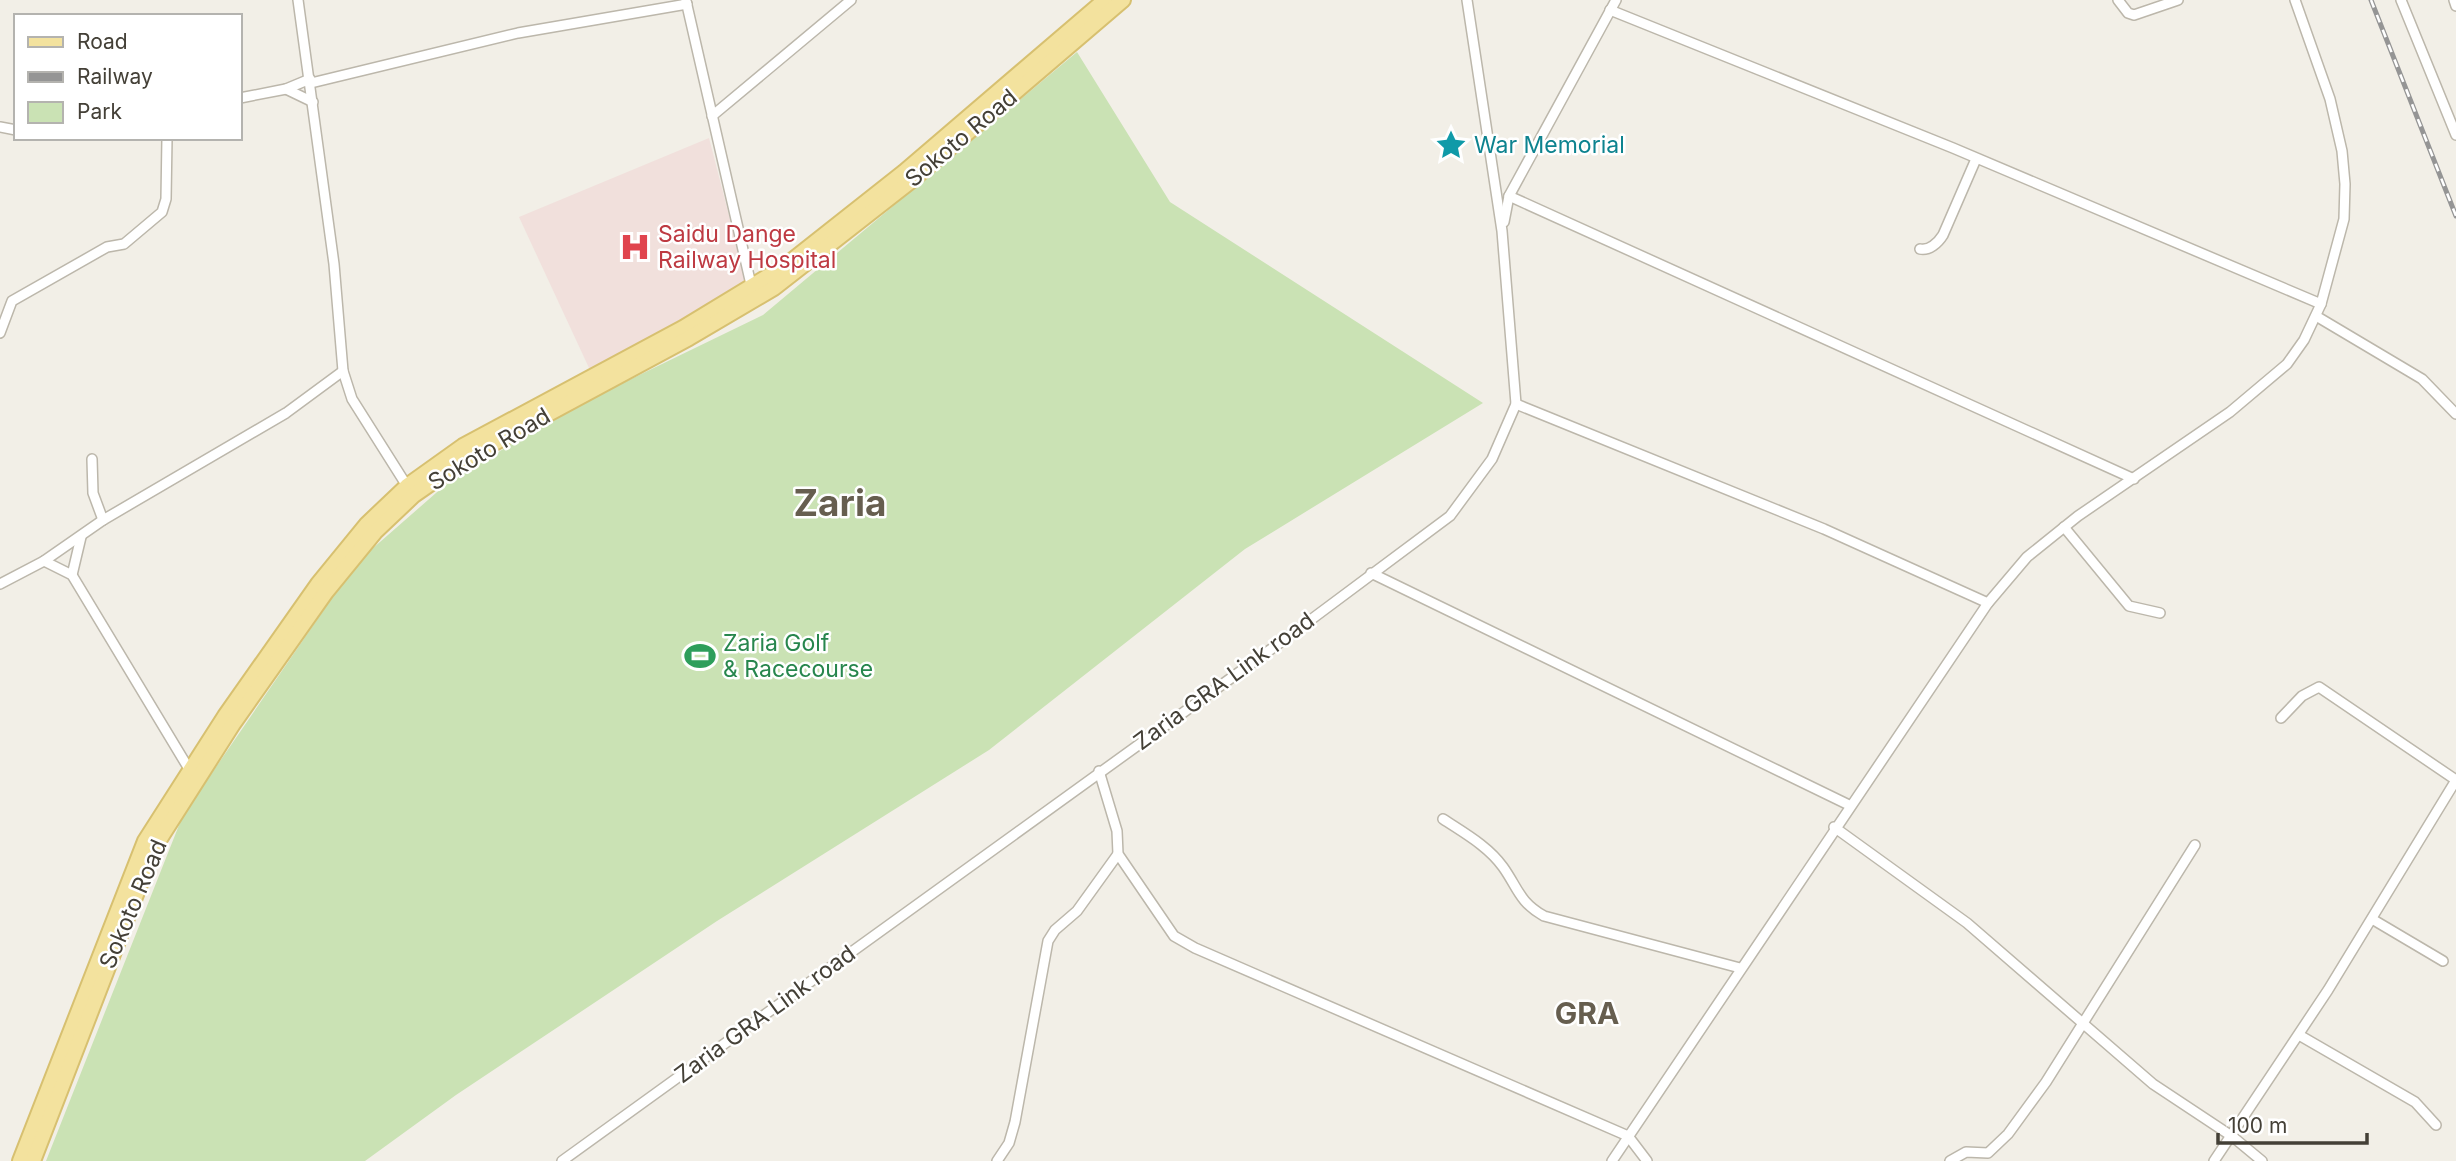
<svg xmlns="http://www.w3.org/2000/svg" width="2456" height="1161" font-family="Inter,sans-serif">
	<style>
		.medical { fill: #f1e0dc }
		.green { fill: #cae2b4 }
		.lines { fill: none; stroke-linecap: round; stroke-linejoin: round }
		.minor-casing { stroke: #bcb7ab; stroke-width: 12 }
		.primary-casing { stroke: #d7c070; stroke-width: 18 }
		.minor { stroke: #fff; stroke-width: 9 }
		.primary { stroke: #f3e29e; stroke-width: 14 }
		.rail-casing { stroke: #959595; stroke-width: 5 }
		.rail { stroke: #fff; stroke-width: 2.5; stroke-dasharray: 8; stroke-linecap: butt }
		.labels { text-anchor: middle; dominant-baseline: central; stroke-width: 5; stroke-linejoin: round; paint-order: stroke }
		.street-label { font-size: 23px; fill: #444037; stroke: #fff }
		.culture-label { font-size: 23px; fill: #0d838f; stroke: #fff; text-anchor: start }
		.health-label { font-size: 23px; fill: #be3a42; stroke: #fff; text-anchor: start }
		.leisure-label { font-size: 23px; fill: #27864d; stroke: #fff; text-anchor: start }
		.district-label { font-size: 30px; font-weight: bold; fill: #665e4f; stroke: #fff }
		.town-label { font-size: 37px; font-weight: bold; fill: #665e4f; stroke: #fff }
	</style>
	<rect width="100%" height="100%" fill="#f2efe7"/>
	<!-- medical -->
	<polygon class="medical" points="709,138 745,278 742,291 590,370 519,217"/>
	<!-- green -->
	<polygon class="green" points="1077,52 1170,202 1483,403 1245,549 989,750 717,921 456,1095 365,1161 46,1161 183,815 356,563 444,486 561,413 763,315"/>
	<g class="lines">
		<!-- minor casing -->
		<g class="minor-casing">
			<g id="minor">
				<polyline points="298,0 334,264 343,371 352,399 407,486"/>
				<polyline points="2118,0 2128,13 2134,15 2178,0"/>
				<polyline points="2401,0 2456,135"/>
				<polyline points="2454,0 2456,6"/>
				<polyline points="686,1 752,289"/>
				<polyline points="1610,10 1953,148 2321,304"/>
				<polyline points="311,83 518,33 687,4"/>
				<polyline points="286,89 313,102"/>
				<polyline points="240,98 286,89 310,79"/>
				<polyline points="712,116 851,0"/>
				<polyline points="0,127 16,130"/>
				<polyline points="1509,196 2134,479"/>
				<polyline points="1504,222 1509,196 1616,0"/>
				<path d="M1920,249C1929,251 1938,243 1943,235L1976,159"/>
				<polyline points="2316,316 2422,379 2456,414"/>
				<polyline points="0,333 12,301 107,247 124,244 162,212 166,199 167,138"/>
				<polyline points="1516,404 1824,529 1988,603"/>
				<polyline points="92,459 93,493 103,520"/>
				<polyline points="2064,527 2129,606 2160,613"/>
				<polyline points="44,561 72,575 189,769"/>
				<polyline points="1371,573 1849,805"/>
				<polyline points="72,575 81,537"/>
				<polyline points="0,584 44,561 103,520 286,413 343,371"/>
				<polyline points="2281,718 2302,696 2319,687 2456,780"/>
				<polyline points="1099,771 1117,831 1118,854 1174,936 1195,948 1628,1136 1647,1161"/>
				<path d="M1443,819C1464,833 1488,846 1503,867C1518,888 1519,902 1544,916L1740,968"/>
				<polyline points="1834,827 1967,923 2153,1084 2233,1137 2262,1161"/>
				<polyline points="2372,919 2443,961"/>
				<polyline points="2299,1035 2415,1102 2436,1125"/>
				<polyline points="562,1161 1281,642 1450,516 1492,459 1516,404 1502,231 1467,0"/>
				<polyline points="997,1161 1009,1143 1015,1122 1048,941 1055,930 1077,911 1118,854"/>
				<polyline points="1612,1161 1988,603 2027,557 2078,516 2230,412 2287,364 2304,340 2321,304 2344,219 2345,184 2342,151 2330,99 2295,0"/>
				<polyline points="1950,1161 1966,1152 1988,1153 2008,1134 2046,1082 2195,845"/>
				<polyline points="2214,1161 2328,990 2456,780"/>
			</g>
		</g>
		<!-- primary casing -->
		<g class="primary-casing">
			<g id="primary">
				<polyline points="20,1161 145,841 225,716 318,584 367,524 407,486 463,446 683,328 785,266 904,172 1105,0"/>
				<polyline points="33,1161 154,848 233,724 326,592 375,532 414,495 470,456 689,338 774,288 911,181 1123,0"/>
			</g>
		</g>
		<!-- minor -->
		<use href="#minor" class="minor"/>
		<!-- primary -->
		<use href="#primary" class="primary"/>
		<!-- rail casing -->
		<g class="rail-casing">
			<polyline id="rail" points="2371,0 2456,216"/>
		</g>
		<!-- rail -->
		<use href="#rail" class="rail"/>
	</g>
	<!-- icons -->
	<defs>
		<g id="sight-bare" transform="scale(2.415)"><path d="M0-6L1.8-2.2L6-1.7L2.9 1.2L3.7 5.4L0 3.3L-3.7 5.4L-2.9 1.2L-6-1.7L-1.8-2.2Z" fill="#0f9aa8" stroke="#fff" stroke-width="2.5" paint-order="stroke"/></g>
		<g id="hospital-bare" transform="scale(2.415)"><path d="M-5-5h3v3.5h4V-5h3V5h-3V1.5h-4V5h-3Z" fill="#e0444e" stroke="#fff" stroke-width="2.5" paint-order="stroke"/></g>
		<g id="stadium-bare" transform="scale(2.415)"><path d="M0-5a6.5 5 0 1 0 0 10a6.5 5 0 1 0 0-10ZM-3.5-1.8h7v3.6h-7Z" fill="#2e9e5b" stroke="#fff" stroke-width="2.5" paint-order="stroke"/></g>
	</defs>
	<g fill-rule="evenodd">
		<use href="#sight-bare" x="1451" y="145"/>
		<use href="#hospital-bare" x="635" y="247"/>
		<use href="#stadium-bare" x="700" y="656"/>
	</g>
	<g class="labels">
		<!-- street labels -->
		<g class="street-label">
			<text transform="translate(961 138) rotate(-40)">Sokoto Road</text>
			<text transform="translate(489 449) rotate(-31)">Sokoto Road</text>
			<text transform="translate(1224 681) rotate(-36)">Zaria GRA Link road</text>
			<text transform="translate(133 904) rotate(-67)">Sokoto Road</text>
			<text transform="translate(765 1014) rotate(-36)">Zaria GRA Link road</text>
		</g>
		<!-- culture labels -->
		<g class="culture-label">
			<text x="1474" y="145">War Memorial</text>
		</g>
		<!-- health labels -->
		<g class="health-label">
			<text x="658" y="234">Saidu Dange<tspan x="658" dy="26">Railway Hospital</tspan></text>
		</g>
		<!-- leisure labels -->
		<g class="leisure-label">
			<text x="723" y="643">Zaria Golf<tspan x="723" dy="26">&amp; Racecourse</tspan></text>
		</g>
		<!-- district labels -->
		<g class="district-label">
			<text x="1587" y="1013">GRA</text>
		</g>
		<!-- town labels -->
		<g class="town-label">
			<text x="840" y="502">Zaria</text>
		</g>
	</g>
	<!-- legend -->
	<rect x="14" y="14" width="228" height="126" fill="#ffffff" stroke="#b4b3af" stroke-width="2"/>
	<rect x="28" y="37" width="35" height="10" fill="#f3e29e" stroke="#b4b3af" stroke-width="2"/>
	<text x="77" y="49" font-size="21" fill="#444037">Road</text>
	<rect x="28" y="72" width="35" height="10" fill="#959595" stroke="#b4b3af" stroke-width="2"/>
	<text x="77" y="84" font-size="21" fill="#444037">Railway</text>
	<rect x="28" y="102" width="35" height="21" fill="#cae2b4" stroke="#b4b3af" stroke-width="2"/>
	<text x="77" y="119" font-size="21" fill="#444037">Park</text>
	<!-- scale -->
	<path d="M2218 1133v10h149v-10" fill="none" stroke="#444037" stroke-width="3.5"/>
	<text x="2228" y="1133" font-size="21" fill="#444037" stroke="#ffffff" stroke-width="5" paint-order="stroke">100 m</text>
</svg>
